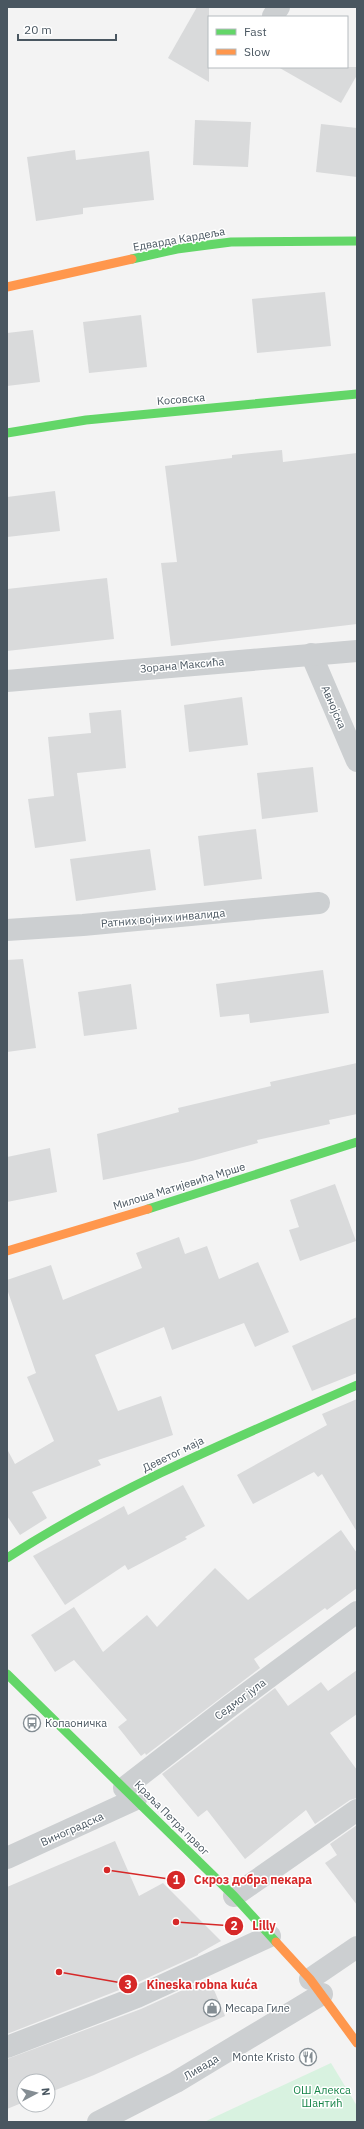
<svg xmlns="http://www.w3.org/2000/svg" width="364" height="2129" font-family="'IBM Plex Sans',sans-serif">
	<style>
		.green { fill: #d8f2e0 }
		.building { fill: #d9dadb }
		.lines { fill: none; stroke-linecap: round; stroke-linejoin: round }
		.street { stroke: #cccfd1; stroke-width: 22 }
		.fast { stroke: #63d668; stroke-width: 9 }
		.slow { stroke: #ff974d; stroke-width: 9 }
		.labels { text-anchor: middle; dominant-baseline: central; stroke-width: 3; stroke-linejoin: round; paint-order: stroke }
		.street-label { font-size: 11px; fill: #495660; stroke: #fff }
		.poi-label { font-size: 11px; fill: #495660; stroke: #fff; text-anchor: start }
		.park-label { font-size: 11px; fill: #168448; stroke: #fff }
		.leader { fill: none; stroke: #d62828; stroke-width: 1.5 }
		.callout-dot { fill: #d62828; stroke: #fff; stroke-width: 1.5 }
		.mark-label { font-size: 12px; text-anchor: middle; font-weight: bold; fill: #fff }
		.callout-label { font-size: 12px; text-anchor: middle; font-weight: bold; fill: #d62828; stroke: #fff; stroke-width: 3; stroke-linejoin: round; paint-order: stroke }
	</style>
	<rect width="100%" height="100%" fill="#f3f3f3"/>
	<!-- green -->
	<polygon class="green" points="331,2063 357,2106 357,2122 204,2122"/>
	<!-- building -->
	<g class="building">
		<polygon points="197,7 209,7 209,82 168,58"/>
		<polygon points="278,67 357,67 357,75 341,103"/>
		<polygon points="195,120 251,122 248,167 193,165"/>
		<polygon points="321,124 357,128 357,177 316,172"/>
		<polygon points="75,150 76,160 149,151 154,200 83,208 83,214 36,221 27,157"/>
		<polygon points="325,292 331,346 257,353 252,299"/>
		<polygon points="141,315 147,367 89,373 83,322"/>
		<polygon points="33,330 40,382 7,386 7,333"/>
		<polygon points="282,450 283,462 357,453 357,624 171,646 161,563 177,562 165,466 232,458 232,455"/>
		<polygon points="55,491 60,531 7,537 7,497"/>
		<polygon points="107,578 114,639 7,651 7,589"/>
		<polygon points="242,697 248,745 189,752 184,705"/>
		<polygon points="121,710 126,768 77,773 86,841 35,848 28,799 54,796 48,737 91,733 89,713"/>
		<polygon points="313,767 318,812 262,819 257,773"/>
		<polygon points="256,829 262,879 204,886 198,836"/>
		<polygon points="150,849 156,890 76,901 70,859"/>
		<polygon points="23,959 36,1048 7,1052 7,960"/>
		<polygon points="323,970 329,1013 250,1023 249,1014 220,1017 216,984"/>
		<polygon points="131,984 137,1029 84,1036 78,992"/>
		<polygon points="357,1063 357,1114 329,1120 330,1124 257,1140 258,1143 192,1161 103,1180 97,1134 179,1112 178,1108 271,1086 270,1082"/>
		<polygon points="50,1148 57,1192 7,1202 7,1157"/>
		<polygon points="335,1184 356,1241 300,1261 289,1230 299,1227 290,1200"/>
		<polygon points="179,1237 185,1254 207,1246 219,1279 258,1262 289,1332 255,1347 244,1323 172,1350 164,1327 95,1355 118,1411 161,1396 173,1435 98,1460 101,1465 32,1492 47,1518 20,1535 7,1516 7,1449 15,1464 54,1441 27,1377 36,1373 7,1289 7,1280 51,1265 63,1300 142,1268 136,1253"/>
		<polygon points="357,1317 357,1373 312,1391 292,1346"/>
		<polygon points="357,1399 357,1532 322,1474 318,1477 314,1472 253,1504 237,1475 327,1425 322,1414"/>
		<polygon points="183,1485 205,1526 185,1537 187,1539 128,1570 125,1565 65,1605 33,1556 124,1506 128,1515"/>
		<polygon points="341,1530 357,1553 357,1588 327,1610 325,1608 254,1659 260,1668 146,1755 145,1753 141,1756 118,1727 127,1720 74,1660 55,1672 31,1635 74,1607 103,1652 147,1615 157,1627 215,1568 248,1600"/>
		<polygon points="357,1670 357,1714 330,1733 357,1770 357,1798 350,1800 315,1824 306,1810 245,1859 207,1810 198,1817 162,1774 275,1688 288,1706 321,1682 328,1691"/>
		<polygon points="357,1825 357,1905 325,1863 337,1855 330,1844"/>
		<polygon points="115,1841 139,1896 163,1883 221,1941 198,1954 198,1955 132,1985 7,2034 7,1887"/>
		<polygon points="209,1978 225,2016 94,2075 48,2093 48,2081 24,2081 24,2102 7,2109 7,2059 141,2009"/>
	</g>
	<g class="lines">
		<!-- street -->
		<g class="street">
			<polyline points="273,16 279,7"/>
			<polyline points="311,654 357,761"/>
			<polyline points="7,681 357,651"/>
			<polyline points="7,930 83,925 319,903"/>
			<polyline points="124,1788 230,1706 357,1612"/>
			<polyline points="7,1858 136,1799"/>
			<polyline points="234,1896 357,1810"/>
			<polyline points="310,1979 357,1947"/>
			<polyline points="7,2047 137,1997 270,1936"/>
			<polyline points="98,2122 176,2082 322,1994"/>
		</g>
		<!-- fast -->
		<g class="fast">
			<polyline points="132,259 177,249 231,242 357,241"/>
			<polyline points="7,433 86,420 357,394"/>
			<polyline points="148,1209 357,1142"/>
			<path d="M7,1558C117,1487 238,1437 357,1385"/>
			<polyline points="7,1674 234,1896 276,1942"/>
		</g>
		<!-- slow -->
		<g class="slow">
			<polyline points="7,287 132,259"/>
			<polyline points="7,1251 148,1209"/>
			<polyline points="276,1942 310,1979 357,2043"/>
		</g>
	</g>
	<!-- icons -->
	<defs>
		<g id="bus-ring" transform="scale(0.9)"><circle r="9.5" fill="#fff" stroke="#848d93" stroke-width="1.5"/><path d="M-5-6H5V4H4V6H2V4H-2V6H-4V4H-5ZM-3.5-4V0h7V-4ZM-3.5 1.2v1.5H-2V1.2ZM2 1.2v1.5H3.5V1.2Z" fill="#848d93"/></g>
		<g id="shop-ring" transform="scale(0.9)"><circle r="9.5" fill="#fff" stroke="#848d93" stroke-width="1.5"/><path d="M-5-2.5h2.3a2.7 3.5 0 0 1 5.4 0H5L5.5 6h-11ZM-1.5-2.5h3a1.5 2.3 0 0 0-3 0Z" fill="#848d93"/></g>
		<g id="restaurant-ring" transform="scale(0.9)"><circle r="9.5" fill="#fff" stroke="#848d93" stroke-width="1.5"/><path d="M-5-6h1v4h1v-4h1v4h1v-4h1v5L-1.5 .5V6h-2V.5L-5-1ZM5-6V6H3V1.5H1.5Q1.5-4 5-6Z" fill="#848d93"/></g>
	</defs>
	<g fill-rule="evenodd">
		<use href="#bus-ring" x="32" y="1723"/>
		<use href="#shop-ring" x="212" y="2008"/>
		<use href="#restaurant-ring" x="308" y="2057"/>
	</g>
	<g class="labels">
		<!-- street labels -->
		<g class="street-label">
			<text transform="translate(179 239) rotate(-10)">Едварда Кардеља</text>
			<text transform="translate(181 399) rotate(-5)">Косовска</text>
			<text transform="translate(182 665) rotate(-5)">Зорана Максића</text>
			<text transform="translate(334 707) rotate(67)">Авнојска</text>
			<text transform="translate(163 918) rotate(-5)">Ратних војних инвалида</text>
			<text transform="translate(179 1186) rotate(-17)">Милоша Матијевића Мрше</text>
			<text transform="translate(173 1454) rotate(-26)">Деветог маја</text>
			<text transform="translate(240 1699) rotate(-37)">Седмог јула</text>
			<text transform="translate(172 1818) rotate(45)">Краља Петра првог</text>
			<text transform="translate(72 1829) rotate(-24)">Виноградска</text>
			<text transform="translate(201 2067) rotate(-31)">Ливада</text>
		</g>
		<!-- poi labels -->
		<g class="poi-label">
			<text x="45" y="1723">Копаоничка</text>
			<text x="225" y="2008">Месара Гиле</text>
			<text x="295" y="2057" text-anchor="end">Monte Kristo</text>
		</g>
		<!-- park labels -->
		<g class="park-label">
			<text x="322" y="2090">ОШ Алекса<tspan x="322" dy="13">Шантић</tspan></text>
		</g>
	</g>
	<!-- callouts -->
	<path class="leader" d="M107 1870L176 1880M176 1922L234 1926M59 1972L128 1984"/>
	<g class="callout-dot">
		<circle cx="107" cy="1870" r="4"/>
		<circle cx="176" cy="1922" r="4"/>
		<circle cx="59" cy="1972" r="4"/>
		<circle cx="176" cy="1880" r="10"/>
		<circle cx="234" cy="1926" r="10"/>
		<circle cx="128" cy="1984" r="10"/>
	</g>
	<g class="mark-label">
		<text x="176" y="1884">1</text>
		<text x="234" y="1930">2</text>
		<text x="128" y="1989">3</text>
	</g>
	<g class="callout-label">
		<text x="253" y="1884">Скроз добра пекара</text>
		<text x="264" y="1930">Lilly</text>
		<text x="202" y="1989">Kineska robna kuća</text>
	</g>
	<!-- border -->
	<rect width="364" height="2129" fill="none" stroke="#495660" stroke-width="16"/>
	<!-- legend -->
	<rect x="208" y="16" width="140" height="52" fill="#ffffff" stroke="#b6bbbf"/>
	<rect x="216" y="29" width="20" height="6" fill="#63d668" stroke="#b6bbbf"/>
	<text x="244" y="36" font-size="12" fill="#495660">Fast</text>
	<rect x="216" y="49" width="20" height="6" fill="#ff974d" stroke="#b6bbbf"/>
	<text x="244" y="56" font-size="12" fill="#495660">Slow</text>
	<!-- north arrow -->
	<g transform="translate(36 2093) rotate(83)"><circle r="19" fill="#ffffff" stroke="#b6bbbf"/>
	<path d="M0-3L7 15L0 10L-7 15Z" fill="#848d93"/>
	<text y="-6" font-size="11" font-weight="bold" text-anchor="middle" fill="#495660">N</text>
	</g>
	<!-- scale -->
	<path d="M18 34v6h98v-6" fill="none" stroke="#495660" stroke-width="2"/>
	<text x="24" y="34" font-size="12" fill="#495660" stroke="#ffffff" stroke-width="3" paint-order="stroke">20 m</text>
</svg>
